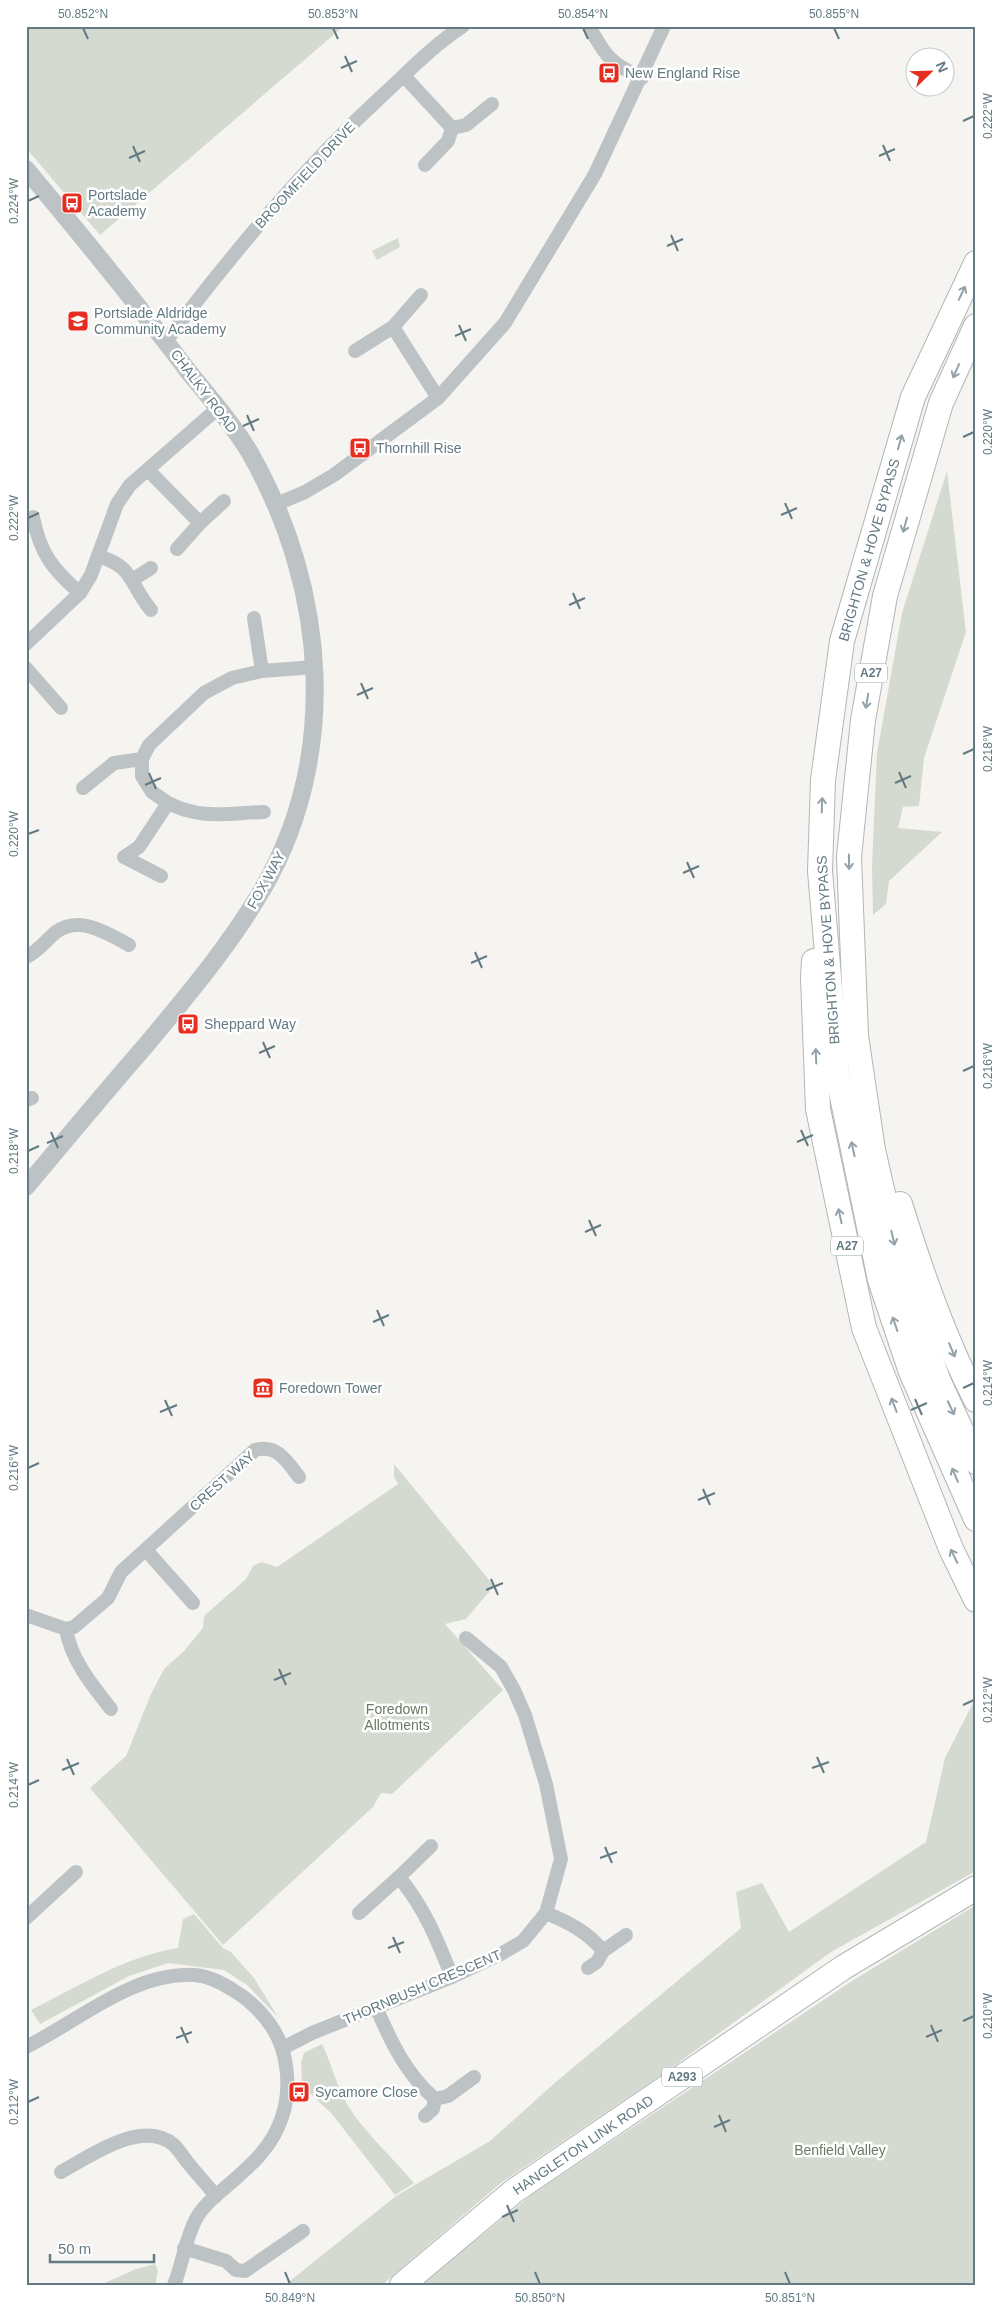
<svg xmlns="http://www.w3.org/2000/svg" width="1002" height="2311" font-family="Arial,sans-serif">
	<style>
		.green { fill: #d5dad0 }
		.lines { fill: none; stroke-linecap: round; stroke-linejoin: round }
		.trunk-casing { stroke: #b1b6b8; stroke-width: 26 }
		.minor { stroke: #bdc3c5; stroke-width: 14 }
		.tertiary { stroke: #bdc3c5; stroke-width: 18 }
		.trunk { stroke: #fff; stroke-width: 24 }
		.oneway { stroke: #92a2a8 }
		.ticks { fill: none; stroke: #637a82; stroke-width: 2 }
		.labels { text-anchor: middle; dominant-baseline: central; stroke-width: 5; stroke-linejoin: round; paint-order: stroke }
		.shield { fill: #fff; stroke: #92a2a8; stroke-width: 1 }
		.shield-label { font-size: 12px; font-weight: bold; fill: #637a82 }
		.poi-label { font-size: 14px; fill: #637a82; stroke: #fff; text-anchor: start }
		.street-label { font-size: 14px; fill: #637a82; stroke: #fff }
		.park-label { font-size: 14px; fill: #6b7962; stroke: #fff }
		.neatline { fill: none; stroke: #637a82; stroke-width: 2 }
		.ticks-label { font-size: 12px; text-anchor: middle; fill: #637a82 }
	</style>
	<rect width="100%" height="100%" fill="#f5f4f1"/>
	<!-- green -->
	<g class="green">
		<polygon points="26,26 344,26 100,235 26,148"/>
		<polygon points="398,238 400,247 377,260 372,251"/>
		<polygon points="947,471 966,632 924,758 919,806 903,807 898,828 942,832 889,881 886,904 873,915 872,866 877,753 902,613"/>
		<polygon points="394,1464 494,1586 466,1619 445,1624 503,1690 392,1794 381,1793 373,1807 223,1945 90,1788 126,1756 151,1694 164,1669 184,1651 203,1628 204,1616 246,1579 253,1566 261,1562 277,1567 398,1484 394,1477"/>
		<polygon points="976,1697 976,1871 831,1952 660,2076 502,2182 382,2285 285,2285 396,2196 490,2141 557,2081 741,1928 736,1892 762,1883 789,1932 926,1842 945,1758"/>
		<polygon points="976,1905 976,2285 421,2285 531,2195 852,1981"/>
		<path d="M194,1914L223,1948L231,1952L254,1978L278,2017L247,1985L224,1970L168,1963L129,1976L40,2024L31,2010C77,1987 126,1956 178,1948L183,1919Z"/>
		<path d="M322,2044C332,2064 336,2085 347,2104C362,2130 394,2159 414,2183L395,2195L332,2114L302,2086L301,2062L304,2053Z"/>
		<polygon points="155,2264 158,2271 155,2285 100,2285 136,2269"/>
	</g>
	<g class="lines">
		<!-- trunk casing -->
		<g class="trunk-casing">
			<g id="trunk">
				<polyline points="976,263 913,397 842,641 823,780 820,871 837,1072 880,1280 911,1372 976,1519"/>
				<polyline points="976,326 941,403 885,596 863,720 849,857 856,1036 873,1150 903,1281 939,1382 976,1462"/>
				<polyline points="814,961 813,977 818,1109 864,1328 951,1549 976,1600"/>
				<path d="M900,1204C921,1271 944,1338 976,1400"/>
				<polyline points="402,2285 514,2191 844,1967 976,1888"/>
			</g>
		</g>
		<!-- minor -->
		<g class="minor">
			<path d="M589,26C605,56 611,64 642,78"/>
			<polyline points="404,76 452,128"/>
			<polyline points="425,165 448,141 452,128 466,125 492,104"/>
			<polyline points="393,327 438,398"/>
			<path d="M166,341C233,253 303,168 385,93C410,70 435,44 463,26"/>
			<polyline points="355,351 393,327 421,295"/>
			<polyline points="148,470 200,523"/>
			<polyline points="277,504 305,492 334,475 438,398 505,323 595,174 664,26"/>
			<path d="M33,517C40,553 53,570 80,593"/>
			<polyline points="177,549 200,523 224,501"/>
			<path d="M98,556C135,567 129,584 151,610"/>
			<polyline points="132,580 151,568"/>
			<polyline points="254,618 262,671"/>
			<polyline points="26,644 80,593 91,575 117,504 130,485 217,409"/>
			<polyline points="26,668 61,708"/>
			<polyline points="83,788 114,763 142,759"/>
			<path d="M168,803C202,820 227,813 264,812"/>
			<polyline points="161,876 124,857 139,847 168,803 152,792 142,776 142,759 149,745 204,693 232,678 262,671 314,667"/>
			<path d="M26,957C39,951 46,940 56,932C80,915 107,933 129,945"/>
			<polyline points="26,1100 32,1098"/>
			<polyline points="146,1550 193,1603"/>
			<path d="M26,1615L66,1629C71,1660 92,1685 111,1709"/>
			<path d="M66,1629L74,1627L108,1598L121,1572L255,1450C277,1444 287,1461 299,1477"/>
			<polyline points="399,1877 431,1846"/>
			<path d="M359,1913L399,1877C425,1909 437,1939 452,1977"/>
			<path d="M546,1913C568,1922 588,1932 603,1951L597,1962L588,1968"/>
			<polyline points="26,1918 76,1872"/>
			<polyline points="603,1951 626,1935"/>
			<path d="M376,2007C391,2042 406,2074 435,2099L448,2096L474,2077"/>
			<path d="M26,2047C79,2021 132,1972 195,1975C208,1976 222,1983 233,1990C248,1999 259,2009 269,2023C288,2048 292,2087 282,2117C272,2148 250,2166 226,2187C216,2195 204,2205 197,2217C185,2238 183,2263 174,2285"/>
			<polyline points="283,2048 312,2033 452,1977 499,1955 523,1941 546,1913 561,1859 546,1784 525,1715 514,1690 501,1667 466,1638"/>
			<polyline points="425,2116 433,2109 435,2099"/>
			<path d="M61,2172C90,2156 143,2118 174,2145C179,2150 184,2158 188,2163C197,2174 207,2185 216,2196"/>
			<polyline points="184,2248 226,2261 236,2270 245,2271 303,2231"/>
		</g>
		<!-- tertiary -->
		<path class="tertiary" d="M26,169C81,235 136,302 188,371C209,397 233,424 250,453C328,590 342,762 256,900C225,951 185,998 147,1044C106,1091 66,1139 26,1187"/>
		<!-- trunk -->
		<use href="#trunk" class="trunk"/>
	</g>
	<!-- one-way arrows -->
	<defs><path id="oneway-shaft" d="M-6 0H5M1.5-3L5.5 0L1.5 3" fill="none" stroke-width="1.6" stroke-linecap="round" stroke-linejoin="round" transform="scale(1.25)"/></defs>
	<g class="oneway">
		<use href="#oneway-shaft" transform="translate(962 293) rotate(-65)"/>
		<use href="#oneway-shaft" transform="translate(956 371) rotate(114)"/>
		<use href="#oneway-shaft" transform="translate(900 442) rotate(-74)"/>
		<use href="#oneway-shaft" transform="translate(905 525) rotate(106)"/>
		<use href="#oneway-shaft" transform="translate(867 701) rotate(100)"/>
		<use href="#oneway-shaft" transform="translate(822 805) rotate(-88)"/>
		<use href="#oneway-shaft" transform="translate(849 862) rotate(89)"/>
		<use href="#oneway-shaft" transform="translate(816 1056) rotate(-92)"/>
		<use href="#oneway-shaft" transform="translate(853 1149) rotate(-102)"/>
		<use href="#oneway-shaft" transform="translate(840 1216) rotate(-102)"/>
		<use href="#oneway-shaft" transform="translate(893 1238) rotate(77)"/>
		<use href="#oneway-shaft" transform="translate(895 1324) rotate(-109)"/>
		<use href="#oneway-shaft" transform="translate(952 1350) rotate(67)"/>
		<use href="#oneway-shaft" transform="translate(894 1405) rotate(-111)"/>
		<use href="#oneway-shaft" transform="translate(951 1408) rotate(65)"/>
		<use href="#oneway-shaft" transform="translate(955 1475) rotate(-113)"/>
		<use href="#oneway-shaft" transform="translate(954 1556) rotate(-116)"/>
	</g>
	<!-- ticks -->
	<path class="ticks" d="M83,28L88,39M333,28L338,39M583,28L588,39M834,28L839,39M345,56L352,72M341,68L357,61M963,121L974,116M883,145L890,161M133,146L140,162M879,156L895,149M129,158L145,151M28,201L39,196M671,235L678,251M667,246L683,239M459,325L466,341M455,336L471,329M247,415L254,431M243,426L259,419M963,437L974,432M785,503L792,519M781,515L797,508M28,518L39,513M573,593L580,609M569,605L585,598M361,683L368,699M357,695L373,688M963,754L974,749M899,772L906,788M149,773L156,789M895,783L911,776M145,785L161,778M28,834L39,830M687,862L694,878M683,873L699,866M475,952L482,968M471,963L487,956M263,1042L270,1058M259,1053L275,1046M963,1071L974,1066M801,1130L808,1146M51,1132L58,1148M797,1142L813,1135M47,1143L63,1136M28,1151L39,1146M589,1220L596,1236M585,1232L601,1225M377,1310L384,1326M373,1322L389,1315M963,1388L974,1383M915,1399L922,1415M165,1400L172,1416M911,1410L927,1403M160,1412L177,1405M28,1468L39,1463M703,1489L710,1505M698,1500L715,1493M491,1579L498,1595M486,1590L503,1583M279,1669L286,1685M274,1680L291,1673M963,1705L974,1700M817,1757L824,1773M67,1759L74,1775M812,1768L829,1762M62,1770L79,1763M28,1785L39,1780M605,1847L612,1863M600,1858L617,1852M393,1937L400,1953M388,1948L404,1942M963,2021L974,2016M931,2025L938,2042M181,2027L188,2043M926,2037L942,2030M176,2038L192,2032M28,2102L39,2097M719,2115L726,2132M714,2127L730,2120M507,2205L514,2222M502,2217L518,2210M285,2272L290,2284M535,2272L540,2284M785,2272L790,2284"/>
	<!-- icons -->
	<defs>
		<g id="bus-square" transform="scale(1.125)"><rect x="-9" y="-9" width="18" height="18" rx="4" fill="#e52d20" stroke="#fff"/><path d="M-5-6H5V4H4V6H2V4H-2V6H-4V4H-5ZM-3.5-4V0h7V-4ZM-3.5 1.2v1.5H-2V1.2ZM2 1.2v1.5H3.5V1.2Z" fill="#fff"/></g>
		<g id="school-square" transform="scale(1.125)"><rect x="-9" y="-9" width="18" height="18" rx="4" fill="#e52d20" stroke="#fff"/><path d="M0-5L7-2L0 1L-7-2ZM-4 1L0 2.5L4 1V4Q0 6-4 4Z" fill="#fff"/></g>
		<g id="museum-square" transform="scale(1.125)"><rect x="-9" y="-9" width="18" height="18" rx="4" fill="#e52d20" stroke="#fff"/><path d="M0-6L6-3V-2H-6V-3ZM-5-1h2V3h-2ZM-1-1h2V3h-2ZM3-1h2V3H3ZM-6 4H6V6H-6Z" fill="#fff"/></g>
	</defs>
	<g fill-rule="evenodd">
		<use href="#bus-square" x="609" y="73"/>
		<use href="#bus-square" x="72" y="203"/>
		<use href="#school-square" x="78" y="321"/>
		<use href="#bus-square" x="360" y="448"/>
		<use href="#bus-square" x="188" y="1024"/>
		<use href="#museum-square" x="263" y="1388"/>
		<use href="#bus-square" x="299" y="2092"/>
	</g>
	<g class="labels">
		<!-- shield labels -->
		<g class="shield">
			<rect x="855" y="663.5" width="32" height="19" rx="4"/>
			<rect x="831" y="1236.5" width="32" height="19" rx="4"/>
			<rect x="662" y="2067.5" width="40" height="19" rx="4"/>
		</g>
		<g class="shield-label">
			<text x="871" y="673">A27</text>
			<text x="847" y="1246">A27</text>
			<text x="682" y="2077">A293</text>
		</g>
		<!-- poi labels -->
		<g class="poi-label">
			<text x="625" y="73">New England Rise</text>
			<text x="88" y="195">Portslade<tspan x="88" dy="16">Academy</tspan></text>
			<text x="94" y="313">Portslade Aldridge<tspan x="94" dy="16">Community Academy</tspan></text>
			<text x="376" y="448">Thornhill Rise</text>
			<text x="204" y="1024">Sheppard Way</text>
			<text x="279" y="1388">Foredown Tower</text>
			<text x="315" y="2092">Sycamore Close</text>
		</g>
		<!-- street labels -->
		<g class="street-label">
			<text transform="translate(305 175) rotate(-47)">BROOMFIELD DRIVE</text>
			<text transform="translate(204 391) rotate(53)">CHALKY ROAD</text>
			<text transform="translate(869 550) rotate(-74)">BRIGHTON &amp; HOVE BYPASS</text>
			<text transform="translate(266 880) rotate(-61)">FOX WAY</text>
			<text transform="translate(828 950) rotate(-94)">BRIGHTON &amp; HOVE BYPASS</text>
			<text transform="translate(222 1481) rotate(-42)">CREST WAY</text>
			<text transform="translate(422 1987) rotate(-23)">THORNBUSH CRESCENT</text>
			<text transform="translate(583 2145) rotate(-34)">HANGLETON LINK ROAD</text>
		</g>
		<!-- park labels -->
		<g class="park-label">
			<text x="397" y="1709">Foredown<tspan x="397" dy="16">Allotments</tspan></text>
			<text x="840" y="2150">Benfield Valley</text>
		</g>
	</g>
	<!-- border -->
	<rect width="1002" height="2311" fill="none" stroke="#ffffff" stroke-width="55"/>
	<!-- north arrow -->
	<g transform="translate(930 72) rotate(67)"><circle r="24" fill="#ffffff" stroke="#c1cacd"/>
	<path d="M0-4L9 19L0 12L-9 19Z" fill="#e52d20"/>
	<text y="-8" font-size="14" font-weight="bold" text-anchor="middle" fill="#637a82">N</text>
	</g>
	<!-- scale -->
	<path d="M50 2254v8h104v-8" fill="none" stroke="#637a82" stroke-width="2.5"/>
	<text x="58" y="2254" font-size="15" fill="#637a82" stroke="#ffffff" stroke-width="4" paint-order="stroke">50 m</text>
	<rect x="28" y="28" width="946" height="2256" class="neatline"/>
	<g class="ticks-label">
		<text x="83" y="18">50.852°N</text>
		<text x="333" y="18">50.853°N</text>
		<text x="583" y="18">50.854°N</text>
		<text x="834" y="18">50.855°N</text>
		<text transform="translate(988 116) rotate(-90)" y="4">0.222°W</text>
		<text transform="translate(14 201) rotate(-90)" y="4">0.224°W</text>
		<text transform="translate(988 432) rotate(-90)" y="4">0.220°W</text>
		<text transform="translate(14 518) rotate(-90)" y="4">0.222°W</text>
		<text transform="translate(988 749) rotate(-90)" y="4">0.218°W</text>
		<text transform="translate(14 834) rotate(-90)" y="4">0.220°W</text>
		<text transform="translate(988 1066) rotate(-90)" y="4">0.216°W</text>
		<text transform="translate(14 1151) rotate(-90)" y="4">0.218°W</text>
		<text transform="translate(988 1383) rotate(-90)" y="4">0.214°W</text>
		<text transform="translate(14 1468) rotate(-90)" y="4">0.216°W</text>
		<text transform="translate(988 1700) rotate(-90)" y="4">0.212°W</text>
		<text transform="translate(14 1785) rotate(-90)" y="4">0.214°W</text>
		<text transform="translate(988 2016) rotate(-90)" y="4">0.210°W</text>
		<text transform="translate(14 2102) rotate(-90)" y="4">0.212°W</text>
		<text x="290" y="2302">50.849°N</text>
		<text x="540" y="2302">50.850°N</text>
		<text x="790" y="2302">50.851°N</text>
	</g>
</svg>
